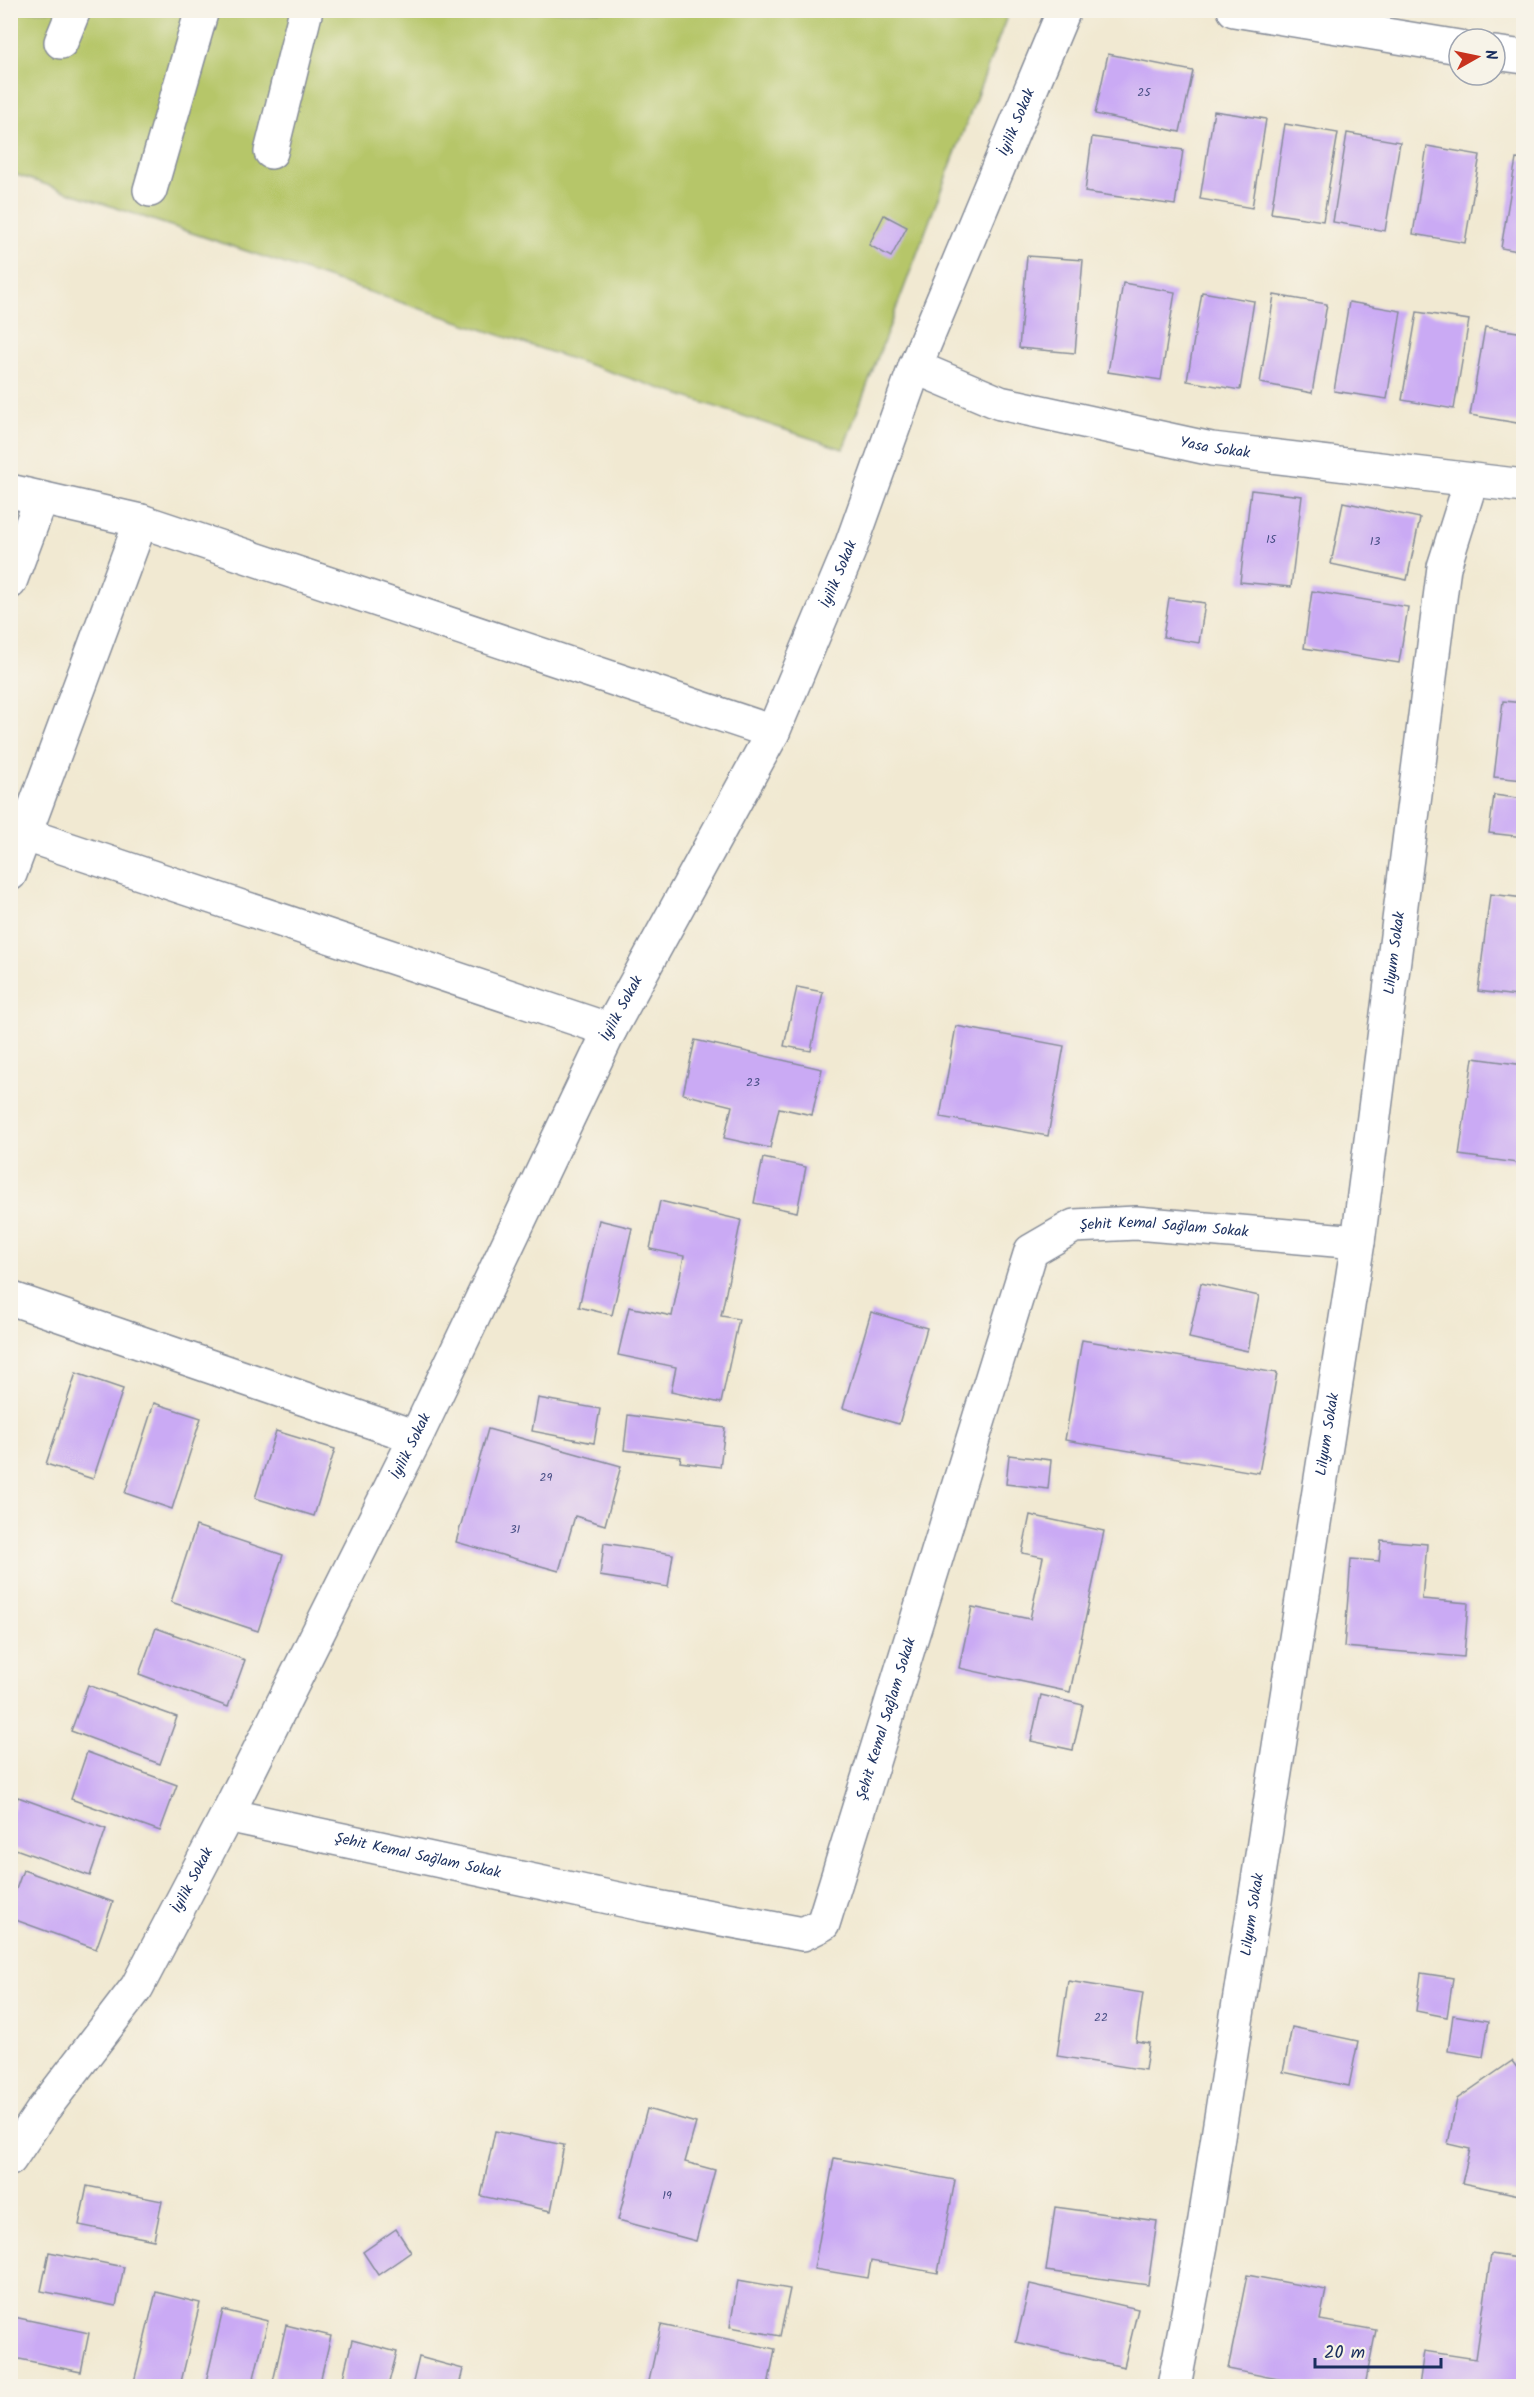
<svg xmlns="http://www.w3.org/2000/svg" width="1534" height="2397" font-family="Kalam,sans-serif">
	<style>
		.green { fill: #b6c669; stroke: #687a64; stroke-width: 1.5 }
		.building { fill: #caaaf4 }
		.lines { fill: none; stroke-linecap: round; stroke-linejoin: round }
		.street-casing { stroke: #868c98; stroke-width: 36 }
		.street { stroke: #fff; stroke-width: 33 }
		.labels { text-anchor: middle; dominant-baseline: central; stroke-width: 6; stroke-linejoin: round; paint-order: stroke }
		.number-label { font-size: 12px; fill: #474e84 }
		.street-label { font-size: 15px; fill: #1b2f5e; stroke: #f7f3e8 }
	</style>
	<rect width="100%" height="100%" fill="#f7f3e8"/>
	<filter id="ink" filterUnits="userSpaceOnUse"><feTurbulence type="fractalNoise" baseFrequency=".0167" numOctaves="2"/><feDisplacementMap in="SourceGraphic" scale="12" xChannelSelector="R" yChannelSelector="G"/><feConvolveMatrix kernelMatrix="1 2 1 2 8 2 1 2 1" color-interpolation-filters="sRGB"/></filter>
	<filter id="wash" filterUnits="userSpaceOnUse"><feTurbulence type="fractalNoise" baseFrequency=".008" numOctaves="4" result="noise"/><feDisplacementMap in="SourceGraphic" scale="24" xChannelSelector="R" yChannelSelector="G"/><feGaussianBlur stdDeviation="1.35" result="paint"/><feColorMatrix in="noise" values="0 0 0 0 0 0 0 0 0 0 0 0 0 0 0 0 0 1.4 0 .05"/><feComposite in="paint" operator="in"/></filter>
	<g filter="url(#wash)">
		<rect width="100%" height="100%" fill="#f1e9d2"/>
		<!-- green -->
		<polygon class="green" points="11,11 1009,11 843,449 11,173"/>
		<g id="blocks">
			<!-- building -->
			<g class="building">
				<polygon points="1108,54 1193,71 1180,132 1095,114"/>
				<polygon points="1214,111 1266,119 1252,208 1200,199"/>
				<polygon points="1285,124 1338,133 1323,221 1271,213"/>
				<polygon points="1347,133 1400,142 1385,231 1333,222"/>
				<polygon points="1092,137 1183,150 1175,205 1085,192"/>
				<polygon points="1427,146 1480,155 1465,243 1413,234"/>
				<polygon points="1516,159 1524,160 1524,252 1501,248"/>
				<polygon points="884,215 907,227 891,257 869,245"/>
				<polygon points="1027,256 1083,260 1075,353 1019,348"/>
				<polygon points="1123,283 1175,292 1161,380 1108,372"/>
				<polygon points="1202,292 1254,301 1240,390 1187,381"/>
				<polygon points="1274,295 1327,304 1312,393 1260,383"/>
				<polygon points="1349,302 1401,311 1387,399 1334,391"/>
				<polygon points="1417,312 1469,320 1454,409 1402,400"/>
				<polygon points="1485,327 1524,333 1523,424 1470,415"/>
				<polygon points="1251,490 1302,496 1291,587 1240,582"/>
				<polygon points="1343,502 1420,518 1407,580 1331,564"/>
				<polygon points="1312,591 1408,607 1399,663 1304,648"/>
				<polygon points="1522,596 1524,597 1524,612 1519,611"/>
				<polygon points="1169,598 1205,603 1199,643 1163,637"/>
				<polygon points="1503,701 1524,703 1524,780 1494,777"/>
				<polygon points="1494,795 1524,799 1524,837 1489,833"/>
				<polygon points="1490,894 1524,898 1524,997 1478,991"/>
				<polygon points="797,987 823,992 811,1051 784,1046"/>
				<polygon points="956,1026 1064,1046 1048,1136 940,1117"/>
				<polygon points="695,1040 822,1069 812,1115 779,1108 770,1148 724,1138 732,1106 683,1094"/>
				<polygon points="1473,1058 1524,1065 1524,1164 1459,1155"/>
				<polygon points="763,1158 806,1167 797,1212 754,1203"/>
				<polygon points="660,1201 741,1220 721,1316 739,1319 721,1403 671,1392 676,1367 618,1355 629,1307 672,1316 684,1256 650,1249"/>
				<polygon points="599,1220 632,1228 612,1315 579,1307"/>
				<polygon points="1201,1283 1259,1296 1248,1351 1189,1338"/>
				<polygon points="871,1312 927,1328 899,1424 843,1408"/>
				<polygon points="1082,1340 1277,1373 1259,1473 1065,1440"/>
				<polygon points="76,1373 123,1389 93,1479 46,1464"/>
				<polygon points="538,1398 600,1409 594,1443 532,1431"/>
				<polygon points="154,1403 201,1418 172,1509 125,1493"/>
				<polygon points="628,1415 725,1428 720,1467 680,1462 681,1457 624,1450"/>
				<polygon points="488,1429 621,1466 605,1525 575,1516 559,1571 456,1542"/>
				<polygon points="276,1431 335,1449 314,1516 255,1498"/>
				<polygon points="1009,1455 1051,1460 1048,1489 1006,1484"/>
				<polygon points="1030,1515 1104,1531 1070,1692 959,1668 972,1607 1030,1619 1043,1557 1022,1553"/>
				<polygon points="196,1526 283,1555 258,1631 171,1602"/>
				<polygon points="1381,1540 1427,1544 1422,1599 1468,1603 1464,1657 1344,1647 1351,1559 1379,1561"/>
				<polygon points="604,1543 673,1554 668,1587 600,1576"/>
				<polygon points="156,1628 245,1660 228,1707 139,1674"/>
				<polygon points="88,1685 177,1717 160,1764 71,1731"/>
				<polygon points="1041,1695 1083,1705 1073,1750 1031,1741"/>
				<polygon points="87,1752 177,1785 160,1831 71,1799"/>
				<polygon points="18,1797 106,1829 90,1876 10,1847 10,1816"/>
				<polygon points="23,1870 113,1902 96,1949 10,1918 10,1906"/>
				<polygon points="1421,1973 1453,1978 1447,2017 1416,2011"/>
				<polygon points="1068,1981 1143,1993 1136,2041 1149,2043 1145,2070 1057,2056"/>
				<polygon points="1453,2015 1489,2021 1483,2057 1448,2051"/>
				<polygon points="1292,2027 1358,2041 1349,2086 1283,2072"/>
				<polygon points="1512,2061 1524,2077 1524,2151 1520,2167 1524,2167 1524,2196 1462,2183 1470,2149 1448,2144 1457,2099"/>
				<polygon points="647,2109 696,2123 685,2162 715,2170 696,2241 618,2220"/>
				<polygon points="495,2131 564,2145 551,2211 481,2196"/>
				<polygon points="834,2158 955,2180 938,2273 871,2261 868,2278 814,2269"/>
				<polygon points="87,2186 162,2201 154,2240 79,2225"/>
				<polygon points="1055,2207 1157,2221 1148,2285 1046,2271"/>
				<polygon points="396,2229 411,2252 378,2275 363,2252"/>
				<polygon points="49,2252 124,2267 116,2306 41,2291"/>
				<polygon points="1491,2254 1524,2259 1524,2386 1419,2386 1424,2351 1476,2359"/>
				<polygon points="1247,2275 1326,2290 1320,2320 1376,2330 1365,2386 1313,2386 1228,2369"/>
				<polygon points="738,2280 790,2289 780,2336 730,2327"/>
				<polygon points="1030,2284 1138,2309 1124,2367 1016,2342"/>
				<polygon points="156,2292 200,2303 180,2386 133,2386"/>
				<polygon points="223,2310 268,2321 252,2386 205,2386"/>
				<polygon points="14,2317 89,2333 81,2372 10,2357"/>
				<polygon points="286,2325 331,2336 319,2386 272,2386"/>
				<polygon points="661,2325 775,2349 768,2386 648,2386"/>
				<polygon points="352,2340 397,2352 388,2386 341,2386"/>
				<polygon points="419,2357 463,2369 459,2386 412,2386"/>
			</g>
		</g>
	</g>
	<g filter="url(#ink)">
		<use href="#blocks" fill-opacity="0" stroke="#868c98" stroke-width="1.5"/>
		<g class="lines">
			<!-- street casing -->
			<g class="street-casing">
				<g id="street">
					<polyline points="1234,10 1459,47"/>
					<polyline points="61,42 74,10"/>
					<polyline points="1495,53 1524,57"/>
					<polyline points="271,152 306,10"/>
					<polyline points="150,190 202,10"/>
					<path id="s1" d="M915,367L1000,403L1212,449L1524,486"/>
					<polyline points="10,491 141,521 773,732"/>
					<polyline points="10,582 41,499"/>
					<polyline points="23,834 610,1030"/>
					<polyline points="10,874 141,521"/>
					<polyline points="10,1298 416,1437"/>
					<path id="s2" d="M227,1815L646,1905L803,1934L823,1924L1031,1251L1074,1226L1136,1223L1358,1242"/>
					<path id="s3" d="M10,2159L43,2110L137,1987L227,1815L416,1437L610,1030L773,732L851,546L915,367L1064,10"/>
					<path id="s4" d="M1174,2386L1201,2245L1358,1242L1444,567L1471,481"/>
				</g>
			</g>
			<!-- street -->
			<use href="#street" class="street"/>
		</g>
	</g>
	<g class="labels">
		<!-- number labels -->
		<g class="number-label">
			<text x="1144" y="92">25</text>
			<text x="1271" y="539">15</text>
			<text x="1375" y="541">13</text>
			<text x="753" y="1082">23</text>
			<text x="546" y="1477">29</text>
			<text x="515" y="1529">31</text>
			<text x="1101" y="2017">22</text>
			<text x="667" y="2195">19</text>
		</g>
		<!-- street labels -->
		<g class="street-label">
			<text stroke="none"><textPath href="#s3" startOffset="2278">İyilik Sokak</textPath></text>
			<text stroke="none"><textPath href="#s1" startOffset="312">Yasa Sokak</textPath></text>
			<text stroke="none"><textPath href="#s3" startOffset="1792">İyilik Sokak</textPath></text>
			<text stroke="none"><textPath href="#s4" startOffset="1450">Lilyum Sokak</textPath></text>
			<text stroke="none"><textPath href="#s3" startOffset="1306">İyilik Sokak</textPath></text>
			<text stroke="none"><textPath href="#s2" startOffset="1455">Şehit Kemal Sağlam Sokak</textPath></text>
			<text stroke="none"><textPath href="#s4" startOffset="964">Lilyum Sokak</textPath></text>
			<text stroke="none"><textPath href="#s3" startOffset="820">İyilik Sokak</textPath></text>
			<text stroke="none"><textPath href="#s2" startOffset="825">Şehit Kemal Sağlam Sokak</textPath></text>
			<text stroke="none"><textPath href="#s2" startOffset="195">Şehit Kemal Sağlam Sokak</textPath></text>
			<text stroke="none"><textPath href="#s3" startOffset="334">İyilik Sokak</textPath></text>
			<text stroke="none"><textPath href="#s4" startOffset="478">Lilyum Sokak</textPath></text>
		</g>
	</g>
	<!-- margin -->
	<rect width="1534" height="2397" fill="none" stroke="#f7f3e8" stroke-width="36"/>
	<!-- north arrow -->
	<g transform="translate(1477 57) rotate(81)"><circle r="28" fill="#f7f3e8" stroke="#9fa5b1" stroke-width="1.5"/>
	<path d="M0-4.5L10 22L0 15L-10 22Z" fill="#c8321e"/>
	<text y="-9" font-size="16" font-weight="bold" text-anchor="middle" fill="#1b2f5e">N</text>
	</g>
	<!-- scale -->
	<path d="M1315 2358v9h126v-9" fill="none" stroke="#1b2f5e" stroke-width="3"/>
	<text x="1324" y="2358" font-size="18" fill="#1b2f5e" stroke="#f7f3e8" stroke-width="4.5" paint-order="stroke">20 m</text>
</svg>
